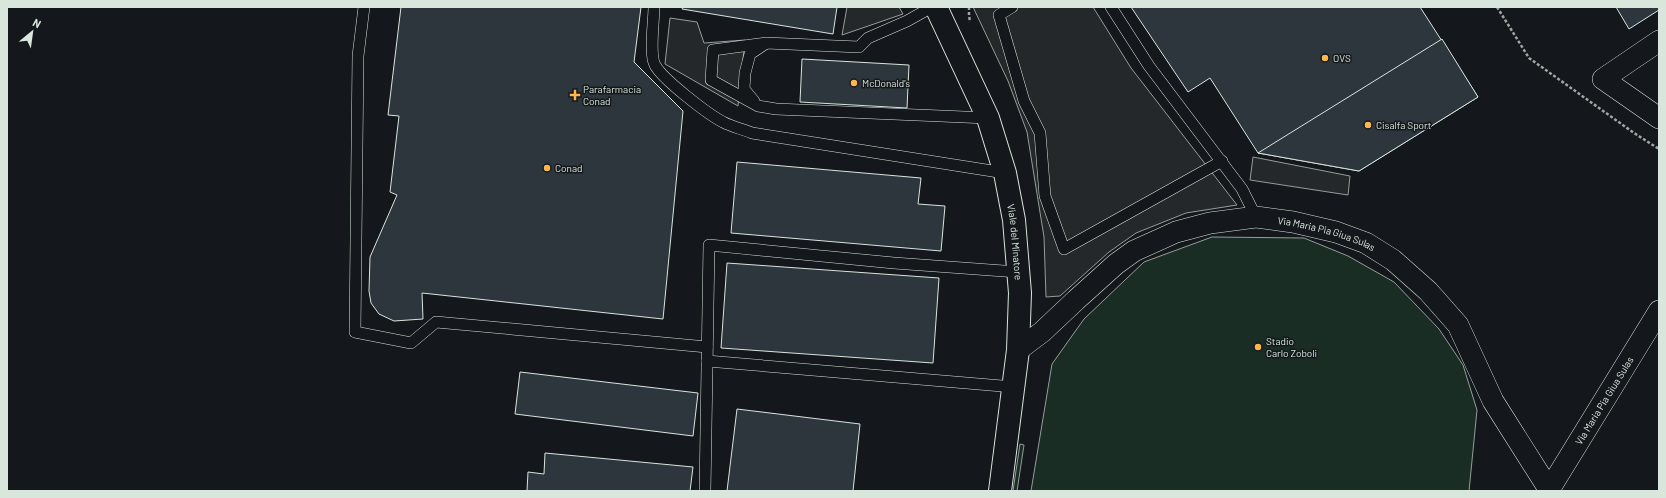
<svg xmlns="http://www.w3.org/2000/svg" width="1666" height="498" font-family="Barlow,sans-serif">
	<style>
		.green { fill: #1a2d24; stroke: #939e99 }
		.parking { fill: #24282b; stroke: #939e99 }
		.building { fill: #2c363c; stroke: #d8e6dc }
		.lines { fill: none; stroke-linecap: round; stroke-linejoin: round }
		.service-casing { stroke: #d8e6dc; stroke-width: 12 }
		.minor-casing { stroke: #d8e6dc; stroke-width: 22 }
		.secondary-casing { stroke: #d8e6dc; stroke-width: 24 }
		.path { stroke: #9da8a2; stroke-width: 2.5; stroke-dasharray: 3 2; stroke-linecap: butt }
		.service { stroke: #14181c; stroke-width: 11 }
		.minor { stroke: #14181c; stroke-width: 21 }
		.secondary { stroke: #14181c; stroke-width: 22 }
		.poi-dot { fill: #ffb74d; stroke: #14181c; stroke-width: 1.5 }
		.labels { text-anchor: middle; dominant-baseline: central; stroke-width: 3; stroke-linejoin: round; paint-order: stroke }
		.poi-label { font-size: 10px; fill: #d8e6dc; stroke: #14181c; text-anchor: start }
		.street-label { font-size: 10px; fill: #d8e6dc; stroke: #14181c }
	</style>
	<rect width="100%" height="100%" fill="#14181c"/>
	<!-- green -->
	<g class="green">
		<polygon points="1212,237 1304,238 1348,256 1394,282 1439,329 1463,365 1477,410 1469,491 1031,491 1052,364 1084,319 1144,262"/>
		<polygon points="1020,444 1024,445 1017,491 1013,491"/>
	</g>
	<!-- parking -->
	<g class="parking">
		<polygon points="847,7 899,7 903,14 842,35"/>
		<polygon points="973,7 1093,7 1131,68 1237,205 1186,213 1136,233 1109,252 1060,296 1046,297 1044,237 1027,132 1008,81"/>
		<polygon points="670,18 697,22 704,43 745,40 738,106 665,64"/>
		<polygon points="1253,157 1350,176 1348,195 1250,180"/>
	</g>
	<!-- building -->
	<g class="building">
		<polygon points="401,7 641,7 634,62 683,111 663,319 422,293 423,319 394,321 379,314 371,303 369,291 370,257 397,195 390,192 399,116 388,115"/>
		<polygon points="683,7 837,7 833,34 682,9"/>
		<polygon points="1131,7 1420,7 1478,97 1359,171 1258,153 1210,78 1188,92"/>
		<polygon points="1616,7 1659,7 1659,10 1629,29"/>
		<polygon points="1442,39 1478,97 1359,171 1258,153"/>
		<polygon points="802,59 909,65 907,108 800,102"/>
		<polygon points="737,162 921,178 918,204 945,206 941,251 731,233"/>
		<polygon points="727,263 939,278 933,363 721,348"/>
		<polygon points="520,372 698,393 693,436 515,414"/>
		<polygon points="737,409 860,424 853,491 727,491"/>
		<polygon points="545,453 693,467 690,491 527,491 528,472 544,474"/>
	</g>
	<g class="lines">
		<!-- service casing -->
		<g class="service-casing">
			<g id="service">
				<polyline points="364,7 358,56 355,332 411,343 436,322 707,347"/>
				<path d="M654,7C654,20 649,55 655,65C662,79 709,115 723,122C732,127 743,129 752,133L1005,173"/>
				<polyline points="932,7 907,21 868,38 859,47 766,43 713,50 711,80 758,106 776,109 988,118"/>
				<polyline points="1012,7 999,15 1024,101 1040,133 1045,196 1064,249 1222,161"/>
				<polyline points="1111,7 1149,66 1242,189 1256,217"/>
				<polyline points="754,101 744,89 745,73 750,54 765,44"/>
				<polyline points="707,361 1014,387"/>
				<polyline points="705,491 709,245 894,263 1018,272"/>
			</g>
		</g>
		<!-- minor casing -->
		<g class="minor-casing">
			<g id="minor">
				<polyline points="1659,41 1603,79 1659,118"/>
				<path id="s1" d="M1018,350L1042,332L1076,300L1116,264L1134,251L1176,232L1210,223L1256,217L1293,222L1336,232L1366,243L1393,260L1428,291L1458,325L1493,401L1550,491"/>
				<path id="s2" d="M1549,490L1659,311"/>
			</g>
		</g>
		<!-- secondary casing -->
		<g class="secondary-casing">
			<g id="secondary">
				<path id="s3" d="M936,7L988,118L1005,173L1014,220L1020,293L1018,350L1000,491"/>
			</g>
		</g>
		<!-- path -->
		<g class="path">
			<polyline points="969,7 969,15 970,22"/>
			<polyline points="1497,7 1529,58 1634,133 1659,149"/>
		</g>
		<!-- service -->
		<use href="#service" class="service"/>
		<!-- minor -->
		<use href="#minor" class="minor"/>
		<!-- secondary -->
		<use href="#secondary" class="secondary"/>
	</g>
	<!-- markers -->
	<g class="poi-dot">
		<circle cx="1325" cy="58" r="4"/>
		<circle cx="854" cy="83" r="4"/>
		<path d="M573 89h4v4h4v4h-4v4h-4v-4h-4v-4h4z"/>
		<circle cx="1368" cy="125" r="4"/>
		<circle cx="547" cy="168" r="4"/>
		<circle cx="1258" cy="347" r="4"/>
	</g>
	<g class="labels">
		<!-- poi labels -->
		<g class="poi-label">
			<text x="1333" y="58">OVS</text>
			<text x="862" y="83">McDonald's</text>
			<text x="583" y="89">Parafarmacia<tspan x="583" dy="12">Conad</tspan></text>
			<text x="1376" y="125">Cisalfa Sport</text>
			<text x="555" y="168">Conad</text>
			<text x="1266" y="341">Stadio<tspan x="1266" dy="12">Carlo Zoboli</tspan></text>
		</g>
		<!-- street labels -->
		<g class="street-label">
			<text stroke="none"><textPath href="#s1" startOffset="353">Via Maria Pia Giua Sulas</textPath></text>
			<text stroke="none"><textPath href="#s3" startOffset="250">Viale del Minatore</textPath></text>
			<text stroke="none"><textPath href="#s2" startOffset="105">Via Maria Pia Giua Sulas</textPath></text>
		</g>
	</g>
	<!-- border -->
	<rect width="1666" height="498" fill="none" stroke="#d8e6dc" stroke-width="16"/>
	<!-- north arrow -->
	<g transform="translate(32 32) rotate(29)" stroke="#14181c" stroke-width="3" paint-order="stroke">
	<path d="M0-3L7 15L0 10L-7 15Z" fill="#d8e6dc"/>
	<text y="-6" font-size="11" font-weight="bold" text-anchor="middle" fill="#d8e6dc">N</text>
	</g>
</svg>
